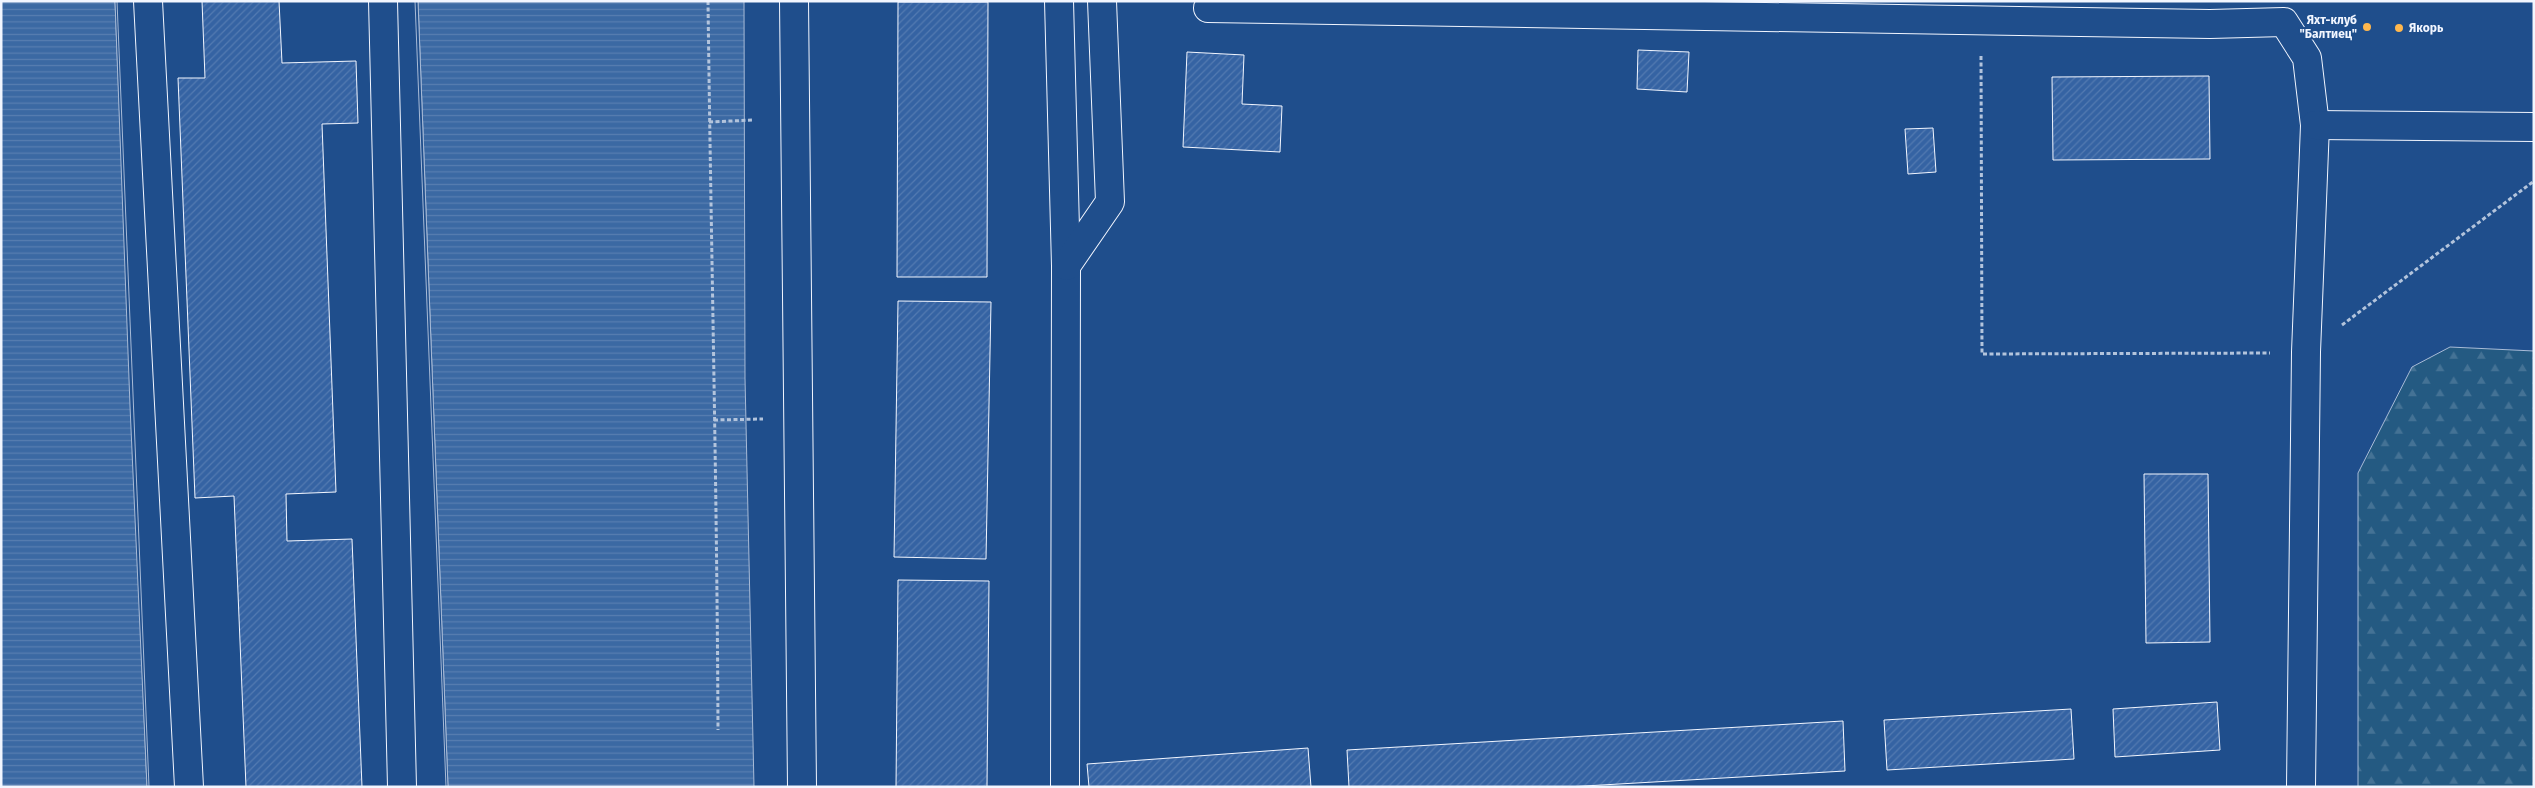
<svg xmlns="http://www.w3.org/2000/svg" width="2535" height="788" font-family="'Fira Sans',sans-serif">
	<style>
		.forest { fill: url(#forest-firs); stroke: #a8bbd7 }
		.water { fill: url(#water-rules); stroke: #a8bbd7 }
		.pier { fill: #1f4e8c; stroke: #a8bbd7 }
		.building { fill: url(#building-hatch); stroke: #f2f6ff }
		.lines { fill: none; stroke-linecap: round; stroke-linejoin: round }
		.minor-casing { stroke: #f2f6ff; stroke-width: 30 }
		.path { stroke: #b3c4dc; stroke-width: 3; stroke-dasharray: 4 2.5; stroke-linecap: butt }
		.minor { stroke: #1f4e8c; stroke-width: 28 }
		.poi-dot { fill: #ffb74d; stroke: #1f4e8c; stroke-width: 2 }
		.labels { text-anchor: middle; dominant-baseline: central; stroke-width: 4; stroke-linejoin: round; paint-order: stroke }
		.poi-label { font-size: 12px; font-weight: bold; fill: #f2f6ff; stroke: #1f4e8c; text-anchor: end }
	</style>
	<defs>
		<pattern id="forest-firs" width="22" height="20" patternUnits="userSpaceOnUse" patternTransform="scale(1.25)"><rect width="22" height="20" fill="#245a82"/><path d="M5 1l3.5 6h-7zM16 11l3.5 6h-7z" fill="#447295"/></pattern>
		<pattern id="water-rules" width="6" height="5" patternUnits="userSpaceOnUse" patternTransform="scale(1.25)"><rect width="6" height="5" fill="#3b69a3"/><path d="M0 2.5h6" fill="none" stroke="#587fb1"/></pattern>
		<pattern id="building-hatch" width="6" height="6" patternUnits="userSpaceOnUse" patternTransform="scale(1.25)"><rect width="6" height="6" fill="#3563a3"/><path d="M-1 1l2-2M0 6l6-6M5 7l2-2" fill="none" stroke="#537ab1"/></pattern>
	</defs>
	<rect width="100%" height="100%" fill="#1f4e8c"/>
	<!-- forest -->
	<polygon class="forest" points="2450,347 2534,351 2534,787 2358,787 2358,473 2412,367"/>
	<!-- water -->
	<g class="water">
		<polygon points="1,1 115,1 147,787 1,787"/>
		<polygon points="418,1 744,1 745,378 754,787 448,787"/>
	</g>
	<!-- pier -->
	<g class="pier">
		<polygon points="115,1 117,1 149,787 147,787 130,406"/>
		<polygon points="415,1 418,1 448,787 446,787"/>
	</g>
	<!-- building -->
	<g class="building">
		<polygon points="202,1 279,1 282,63 356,61 358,123 322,124 336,492 286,494 287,541 352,539 362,787 246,787 234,496 195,498 178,78 205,78"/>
		<polygon points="898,2 988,2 987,277 897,277"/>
		<polygon points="1638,50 1689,52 1687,92 1637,89"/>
		<polygon points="1187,52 1244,55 1242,104 1282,106 1280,152 1183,147"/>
		<polygon points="2209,76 2210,159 2053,160 2052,77"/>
		<polygon points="1933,128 1936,172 1908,174 1905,129"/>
		<polygon points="898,301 991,302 986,559 894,557"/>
		<polygon points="2144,474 2208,474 2210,642 2146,643"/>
		<polygon points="898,580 989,581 987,787 896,787"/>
		<polygon points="2217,702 2220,750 2115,757 2113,709"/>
		<polygon points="2071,709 2074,759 1887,770 1884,720"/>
		<polygon points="1843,721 1845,771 1567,787 1349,787 1347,750"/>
		<polygon points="1308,748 1311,787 1089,787 1087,764"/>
	</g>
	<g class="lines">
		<!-- minor casing -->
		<g class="minor-casing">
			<g id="minor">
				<polyline points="148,1 189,787"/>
				<polyline points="383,1 402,787"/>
				<polyline points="794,1 802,787"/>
				<polyline points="1059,1 1066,266 1065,787"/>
				<polyline points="1208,8 2210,24 2284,22 2307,58 2315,125 2306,352 2301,787"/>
				<polyline points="2315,125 2534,127"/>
				<polyline points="1066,266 1110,202 1102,1"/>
			</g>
		</g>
		<!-- path -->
		<g class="path">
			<path d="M708,1C711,244 717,487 718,730"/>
			<polyline points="1981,56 1982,354 2270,353"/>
			<polyline points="709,122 753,120"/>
			<polyline points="2342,325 2534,181"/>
			<polyline points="714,420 763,419"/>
		</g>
		<!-- minor -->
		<use href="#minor" class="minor"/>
	</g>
	<!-- markers -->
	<g class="poi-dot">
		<circle cx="2367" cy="27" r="5"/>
		<circle cx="2399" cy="28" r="5"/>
	</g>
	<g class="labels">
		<!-- poi labels -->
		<g class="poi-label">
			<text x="2357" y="20">Яхт-клуб<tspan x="2357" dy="14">"Балтиец"</tspan></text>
			<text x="2409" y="28" text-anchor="start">Якорь</text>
		</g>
	</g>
	<!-- border -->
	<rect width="2535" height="788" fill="none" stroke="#f2f6ff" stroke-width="5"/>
</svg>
